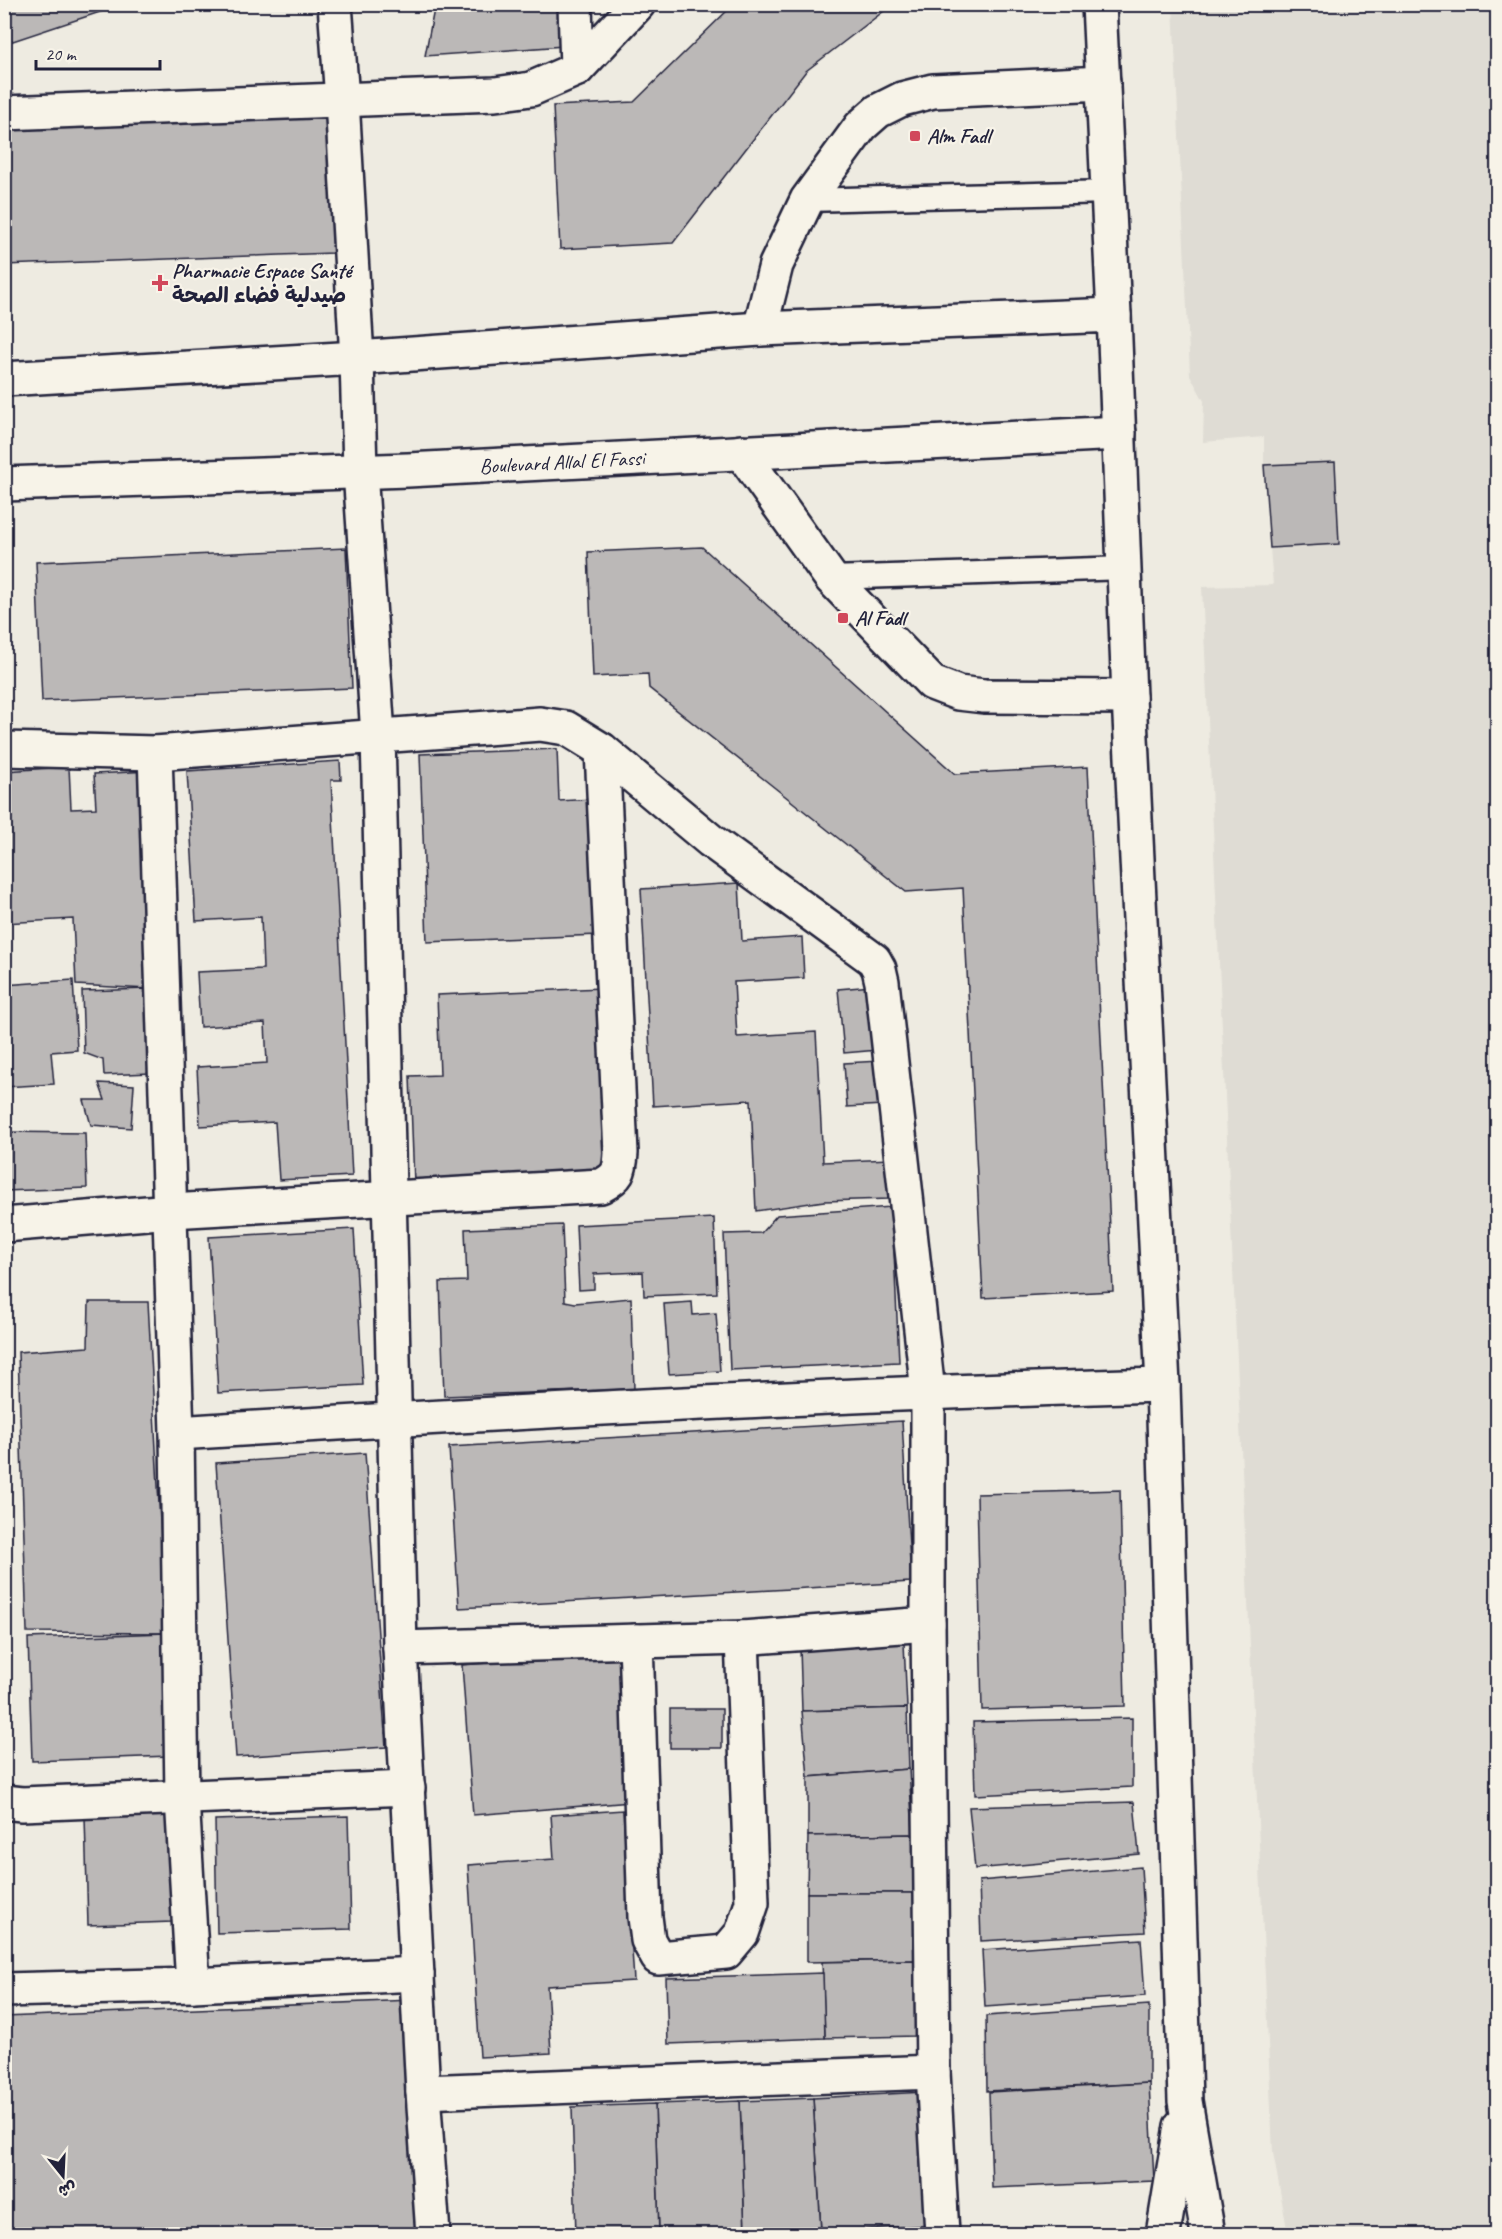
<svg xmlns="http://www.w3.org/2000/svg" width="1502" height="2239" font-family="Caveat,'Playpen Sans Arabic',sans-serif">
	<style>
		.built { fill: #dfdcd4 }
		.building { fill: #bbb8b7; stroke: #22223b; stroke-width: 1.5 }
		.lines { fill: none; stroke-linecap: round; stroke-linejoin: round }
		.lane-casing { stroke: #22223b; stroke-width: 27 }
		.street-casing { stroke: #22223b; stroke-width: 38 }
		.secondary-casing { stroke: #22223b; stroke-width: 38 }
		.lane { stroke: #f7f3e8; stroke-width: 22 }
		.street { stroke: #f7f3e8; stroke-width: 33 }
		.secondary { stroke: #f7f3e8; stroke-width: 33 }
		.poi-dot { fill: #d1495b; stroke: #f7f3e8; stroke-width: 2 }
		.labels { text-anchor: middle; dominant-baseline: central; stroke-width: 4.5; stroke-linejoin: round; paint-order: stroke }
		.poi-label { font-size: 21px; font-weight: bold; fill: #22223b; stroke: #f7f3e8; text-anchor: start }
		.street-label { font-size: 21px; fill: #22223b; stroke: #f7f3e8 }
	</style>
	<rect width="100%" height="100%" fill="#eeebe1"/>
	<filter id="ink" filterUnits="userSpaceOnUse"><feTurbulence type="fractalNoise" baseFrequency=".0167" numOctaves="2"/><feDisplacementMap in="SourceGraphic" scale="12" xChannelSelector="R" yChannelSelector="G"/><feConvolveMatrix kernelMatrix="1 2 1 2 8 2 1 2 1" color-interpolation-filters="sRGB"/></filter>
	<g filter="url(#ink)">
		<!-- built -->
		<polygon class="built" points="1173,5 1497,5 1497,2234 1288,2234 1273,2153 1202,587 1273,585 1270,548 1339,543 1334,462 1264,465 1264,437 1203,442 1204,401 1190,375"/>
		<!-- building -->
		<g class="building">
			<polygon points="4,4 124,4 4,44"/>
			<polygon points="435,4 561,4 564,46 425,56"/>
			<polygon points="734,4 893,4 806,71 673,243 560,249 553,106 634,102"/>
			<polygon points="328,117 333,253 4,265 4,129"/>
			<polygon points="1335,462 1339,544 1270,548 1264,465"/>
			<polygon points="702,547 955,774 1088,767 1113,1291 983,1298 963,888 906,892 649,688 648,674 593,677 588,552"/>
			<polygon points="346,548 352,688 42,701 36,562"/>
			<polygon points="557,749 559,801 592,799 598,935 427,942 420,754"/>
			<polygon points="340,761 341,780 331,780 352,1176 279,1180 275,1122 200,1126 197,1067 267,1063 265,1023 200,1027 197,972 263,969 261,917 196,921 187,771"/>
			<polygon points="69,767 71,809 96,808 94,774 150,771 148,989 76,985 73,919 4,923 4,771"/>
			<polygon points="739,883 742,941 802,937 804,978 734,982 737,1037 816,1032 823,1162 890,1159 888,1199 824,1201 756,1211 751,1100 653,1106 641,889"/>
			<polygon points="73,980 77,1050 51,1052 54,1084 4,1087 4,985"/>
			<polygon points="872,986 878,1050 844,1053 838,989"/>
			<polygon points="602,988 608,1176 414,1183 410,1076 440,1075 437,995"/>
			<polygon points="148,989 151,1073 104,1075 103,1060 84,1053 82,991"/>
			<polygon points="880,1061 883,1105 847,1107 844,1063"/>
			<polygon points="99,1083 134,1085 131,1128 91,1125 84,1100 105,1100"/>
			<polygon points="4,1132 85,1133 87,1188 4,1191"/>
			<polygon points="892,1207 899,1362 730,1370 724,1234 761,1233 777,1215"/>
			<polygon points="714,1218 717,1293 644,1296 643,1272 594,1274 594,1289 579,1290 576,1225"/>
			<polygon points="562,1225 565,1301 575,1303 631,1298 634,1389 444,1396 440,1282 467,1281 465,1229"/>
			<polygon points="354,1229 363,1385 218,1393 209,1237"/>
			<polygon points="89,1302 148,1302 166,1633 27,1632 18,1352 88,1347"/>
			<polygon points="692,1302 693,1315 716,1313 720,1371 669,1374 664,1304"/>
			<polygon points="902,1421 911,1582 459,1608 449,1447"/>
			<polygon points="365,1453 386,1747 236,1757 216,1463"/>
			<polygon points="1120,1490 1125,1706 982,1710 977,1494"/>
			<polygon points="166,1633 170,1756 32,1761 28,1638"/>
			<polygon points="904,1643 907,1708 802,1711 800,1648"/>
			<polygon points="620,1653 631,1802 473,1815 462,1665"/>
			<polygon points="907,1708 909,1769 808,1777 802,1711"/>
			<rect x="670" y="1709" width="52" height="39"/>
			<polygon points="1132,1718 1132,1787 975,1795 973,1722"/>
			<polygon points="909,1769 913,1834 808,1836 808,1777"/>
			<polygon points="1134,1802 1139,1854 975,1869 969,1807"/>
			<polygon points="623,1810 634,1981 547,1986 551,2053 480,2057 468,1865 554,1859 551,1815"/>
			<polygon points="169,1815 172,1922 88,1925 85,1817"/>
			<polygon points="348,1816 351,1929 217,1933 215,1820"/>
			<polygon points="913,1834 914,1893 807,1893 808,1836"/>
			<polygon points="1141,1867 1145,1932 981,1941 979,1881"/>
			<polygon points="807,1893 914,1893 916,1960 807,1962"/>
			<polygon points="1141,1939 1145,1996 985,2007 982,1950"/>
			<polygon points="916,1960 916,2036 825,2038 822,1962"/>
			<polygon points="823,1973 825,2038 668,2044 666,1978"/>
			<polygon points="412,2000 421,2234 4,2234 4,2017"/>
			<polygon points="1149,2005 1149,2083 987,2091 986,2016"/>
			<polygon points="1149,2083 1154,2181 992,2188 989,2092"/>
			<polygon points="925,2092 932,2225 821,2232 813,2098"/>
			<polygon points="813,2098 821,2232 745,2234 740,2101"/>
			<polygon points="740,2101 745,2234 659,2234 655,2104"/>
			<polygon points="655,2104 659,2234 576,2234 572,2107"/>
		</g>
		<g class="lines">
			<!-- lane casing -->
			<g class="lane-casing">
				<g id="lane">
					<polyline points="807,200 1108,192"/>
					<polyline points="831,578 1125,568"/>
				</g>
			</g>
			<!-- street casing -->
			<g class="street-casing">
				<g id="street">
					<polyline points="335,4 342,100 357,358 360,471 378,735 400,1648 423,2092 433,2234"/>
					<polyline points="575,4 577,69"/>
					<polyline points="1099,4 1114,315"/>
					<polyline points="4,113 495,94 531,89 577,69 638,4"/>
					<polyline points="760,329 776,265 807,200 861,126 878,111 902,99 933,91 1103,83"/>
					<polyline points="741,452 831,578 932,683 958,693 984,696 1129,697"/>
					<polyline points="4,749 155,753 540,724 566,728 602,750 711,841 874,960 879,969 882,982 928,1392 928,1624 933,2072 942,2234"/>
					<polyline points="155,753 177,1433 182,1798 193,1985"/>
					<path d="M4,1225L171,1211L601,1186C618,1177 620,1172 621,1153L602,750"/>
					<path d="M177,1433C506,1412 834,1394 1163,1385"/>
					<polyline points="636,1641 645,1917 648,1940 658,1958 726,1952 742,1933 752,1903 742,1638"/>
					<polyline points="400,1648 742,1638 928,1624"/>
					<polyline points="4,1802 22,1804 408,1788"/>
					<polyline points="4,1990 193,1985 417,1974"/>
					<polyline points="423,2092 933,2072"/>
				</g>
			</g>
			<!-- secondary casing -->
			<g class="secondary-casing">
				<g id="secondary">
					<polyline points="4,379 357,358 760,329 1114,315 1129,697 1163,1385 1185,2101 1208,2234"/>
					<polyline points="4,484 408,470 1119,433"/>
					<polyline points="1163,2234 1181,2126"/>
				</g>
			</g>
			<!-- lane -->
			<use href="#lane" class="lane"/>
			<!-- street -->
			<use href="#street" class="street"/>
			<!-- secondary -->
			<use href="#secondary" class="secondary"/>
		</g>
	</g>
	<!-- markers -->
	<g class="poi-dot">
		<rect x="909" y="130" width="12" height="12" rx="3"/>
		<path d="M157 274h6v6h6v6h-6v6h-6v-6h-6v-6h6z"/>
		<rect x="837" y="612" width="12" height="12" rx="3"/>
	</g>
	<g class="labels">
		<!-- poi labels -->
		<g class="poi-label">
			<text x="927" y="136">Alm Fadl</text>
			<text x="172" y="271">Pharmacie Espace Santé<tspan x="172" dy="24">صيدلية فضاء الصحة</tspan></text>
			<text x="855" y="618">Al Fadl</text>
		</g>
		<!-- street labels -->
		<g class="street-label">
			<text transform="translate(562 462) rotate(-3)">Boulevard Allal El Fassi</text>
		</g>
	</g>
	<!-- margin -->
	<rect width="1502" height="2239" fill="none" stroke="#f7f3e8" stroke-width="24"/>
	<rect x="12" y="12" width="1478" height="2215" fill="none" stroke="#22223b" stroke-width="2" filter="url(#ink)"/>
	<!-- north arrow -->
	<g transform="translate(63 2176) rotate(162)" stroke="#f7f3e8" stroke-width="4.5" paint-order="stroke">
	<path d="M0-4.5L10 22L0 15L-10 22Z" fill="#22223b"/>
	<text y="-9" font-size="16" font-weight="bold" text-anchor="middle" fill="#22223b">ش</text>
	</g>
	<!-- scale -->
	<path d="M36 60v9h124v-9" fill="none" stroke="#22223b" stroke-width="3"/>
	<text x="45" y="60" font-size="18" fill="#22223b" stroke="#f7f3e8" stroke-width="4.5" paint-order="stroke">20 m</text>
</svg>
